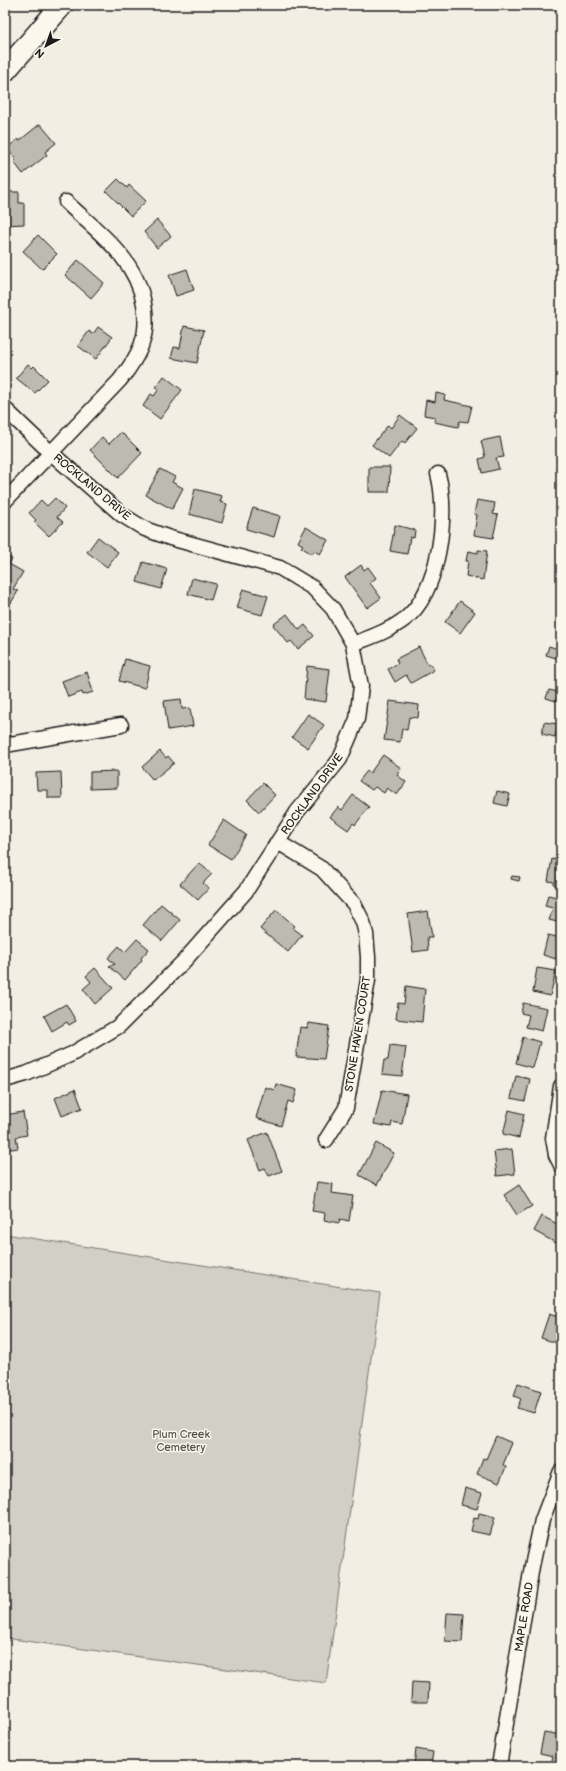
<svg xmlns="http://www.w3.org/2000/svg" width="566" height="1771" font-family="'Balsamiq Sans',sans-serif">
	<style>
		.green { fill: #d2cfc6; stroke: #777671 }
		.building { fill: #bdbab1; stroke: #1c1c1c }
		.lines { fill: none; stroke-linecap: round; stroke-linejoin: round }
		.street-casing { stroke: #1c1c1c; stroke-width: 17 }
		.primary-casing { stroke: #1c1c1c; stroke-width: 24 }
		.street { stroke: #fbf7ec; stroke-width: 14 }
		.primary { stroke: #fbf7ec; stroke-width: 21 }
		.labels { text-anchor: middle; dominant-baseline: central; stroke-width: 3; stroke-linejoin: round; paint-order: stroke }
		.street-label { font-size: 11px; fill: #1c1c1c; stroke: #fbf7ec }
		.park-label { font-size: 11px; fill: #53524f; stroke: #fbf7ec }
	</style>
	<rect width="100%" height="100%" fill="#f2eee4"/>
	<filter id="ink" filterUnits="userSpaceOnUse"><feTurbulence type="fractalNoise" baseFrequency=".025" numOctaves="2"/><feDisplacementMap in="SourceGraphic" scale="8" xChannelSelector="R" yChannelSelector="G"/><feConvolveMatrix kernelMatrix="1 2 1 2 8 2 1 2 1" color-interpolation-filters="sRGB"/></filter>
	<g filter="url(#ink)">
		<!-- green -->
		<polygon class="green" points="5,1234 380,1293 326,1683 5,1638"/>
		<!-- building -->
		<g class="building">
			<polygon points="40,124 56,143 45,152 47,155 23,174 14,162 16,160 7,148 18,139 19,141"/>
			<polygon points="118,179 127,188 129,185 146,201 131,216 106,191"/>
			<polygon points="5,192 19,192 19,203 24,203 24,224 5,225"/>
			<polygon points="157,220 171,236 157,248 144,232"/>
			<polygon points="38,235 57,254 42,269 23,251"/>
			<polygon points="78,260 104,283 91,298 65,275"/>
			<polygon points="187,269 194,290 176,296 169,275"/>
			<polygon points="184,326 204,330 197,363 171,358 174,347 180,348"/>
			<polygon points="98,327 112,337 96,359 78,346 89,331 93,334"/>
			<polygon points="28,364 32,368 34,366 48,380 35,393 16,378"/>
			<polygon points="164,376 182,390 160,419 143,406 151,394 154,396 159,389 156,387"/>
			<polygon points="436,393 445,395 444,400 472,406 468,422 460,421 458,427 434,422 435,417 424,415 426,400 435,402"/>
			<polygon points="400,415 417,428 405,443 402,441 389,458 372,445 388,425 391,428"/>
			<polygon points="121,432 142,453 118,478 90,450 102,437 109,444"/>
			<polygon points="500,437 504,457 496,458 499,469 482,473 479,459 485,457 481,441"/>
			<polygon points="369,467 390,467 389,492 369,492"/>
			<polygon points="160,469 175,477 172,482 183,488 172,509 146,495"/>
			<polygon points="195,489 222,496 220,502 227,504 222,523 189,514"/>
			<polygon points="55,498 65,508 57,517 63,522 49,536 34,522 36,520 29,513 41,500 47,506"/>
			<polygon points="477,500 495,503 493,514 498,515 493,538 474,535 477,515 474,514"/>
			<polygon points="253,508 280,516 274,537 246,529"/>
			<polygon points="395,525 415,530 414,538 410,537 407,554 390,551"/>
			<polygon points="306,527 328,540 320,554 314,551 312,554 301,547 303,545 298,542"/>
			<polygon points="98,537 118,552 107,567 87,552"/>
			<polygon points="478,550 487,551 483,580 466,576 468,561 466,561 468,551 478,553"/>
			<polygon points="5,555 12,559 9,564 23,572 13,589 18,591 11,603 5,600"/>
			<polygon points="143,562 167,569 161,589 137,582"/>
			<polygon points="361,565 364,570 368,567 376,578 370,583 381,598 367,608 345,577"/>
			<polygon points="192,578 216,584 211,600 188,594"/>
			<polygon points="243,589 268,596 262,615 237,608"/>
			<polygon points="460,601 475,612 460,633 445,622"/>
			<polygon points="287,614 299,630 305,625 314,636 298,649 291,641 288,643 273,625"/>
			<polygon points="549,646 558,649 556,658 546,655"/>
			<polygon points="419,647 428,665 430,664 434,670 411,683 406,675 395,682 388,669 398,663 396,659"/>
			<polygon points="125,659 150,666 145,688 119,681"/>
			<polygon points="307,666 330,669 326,702 304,699"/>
			<polygon points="87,672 93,692 83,695 82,692 68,697 62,681"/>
			<polygon points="549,690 558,692 556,701 546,698"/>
			<polygon points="181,699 182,709 190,708 193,726 168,730 164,701"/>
			<polygon points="390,701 419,705 418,718 409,717 407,730 402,729 400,742 384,740"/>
			<polygon points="308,714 324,725 308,748 292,737"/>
			<polygon points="544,722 558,724 555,737 542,734"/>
			<polygon points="160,751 166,758 168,756 174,763 153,780 142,767"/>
			<polygon points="383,755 401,768 397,775 406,782 397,795 387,788 384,793 375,787 372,790 359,781 367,771 370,773"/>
			<polygon points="117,771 117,788 90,789 90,772"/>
			<polygon points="61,772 62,798 48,798 48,790 37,790 36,773"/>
			<polygon points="263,783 275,795 259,812 247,800"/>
			<polygon points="497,791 510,794 507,806 494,803"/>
			<polygon points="353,795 369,807 355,825 353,823 348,830 330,817 338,807 342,810"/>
			<polygon points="224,820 246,835 231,859 208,845"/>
			<polygon points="558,836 561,837 561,848 556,847"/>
			<polygon points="552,859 561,861 561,886 554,885 554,882 548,881"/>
			<polygon points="199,863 212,874 203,883 209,888 198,900 180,884"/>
			<polygon points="512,876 520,877 519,881 511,879"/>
			<polygon points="548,895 561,898 561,923 549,920 553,908 545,906"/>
			<polygon points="161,904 180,920 162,941 143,925"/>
			<polygon points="276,910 295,926 293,928 302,935 288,952 260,929"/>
			<polygon points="428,911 432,937 427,937 428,950 413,952 408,914"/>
			<polygon points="548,935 561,938 556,959 543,955"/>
			<polygon points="137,939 149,949 141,958 142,960 125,980 109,966 115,964 108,958 119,946 125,952"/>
			<polygon points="95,968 113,988 95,1004 83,989 91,982 86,976"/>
			<polygon points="537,968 556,971 550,996 533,992"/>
			<polygon points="406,986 425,989 422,1022 396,1019 398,1003 404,1004"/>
			<polygon points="523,1003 547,1008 542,1031 526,1027 529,1015 521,1013"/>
			<polygon points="66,1004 76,1021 69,1025 67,1022 52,1031 44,1016"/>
			<polygon points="309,1023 329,1026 324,1059 296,1057 300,1027 308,1028"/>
			<polygon points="523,1037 540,1042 533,1068 516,1063"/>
			<polygon points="390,1045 406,1047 402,1076 382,1074 384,1060 388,1060"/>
			<polygon points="516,1076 530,1079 525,1101 511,1098"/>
			<polygon points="276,1084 297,1090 293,1103 288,1101 281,1126 256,1118 265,1087 274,1090"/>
			<polygon points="75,1089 82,1108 62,1116 55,1098"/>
			<polygon points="382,1090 407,1094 402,1124 392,1122 391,1127 374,1124"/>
			<polygon points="509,1110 524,1114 519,1138 503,1134"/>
			<polygon points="23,1112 27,1135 16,1137 18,1148 5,1150 5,1115"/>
			<polygon points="267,1132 282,1171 269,1176 265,1168 260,1170 248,1140"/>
			<polygon points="376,1143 394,1153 377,1185 359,1175"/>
			<polygon points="512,1149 515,1174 497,1176 494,1151"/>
			<polygon points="317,1182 333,1184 332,1193 353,1196 349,1221 340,1219 339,1223 324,1220 325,1213 312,1211"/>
			<polygon points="519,1185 532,1206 517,1215 504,1195"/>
			<polygon points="542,1216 561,1226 561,1234 556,1243 534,1231"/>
			<polygon points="549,1314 561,1318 560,1344 541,1338"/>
			<polygon points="518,1383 541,1391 534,1413 517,1408 521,1399 514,1396"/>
			<polygon points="496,1436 512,1443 503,1465 506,1467 499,1483 477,1474 483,1458 486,1459"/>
			<polygon points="465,1488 482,1493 477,1509 461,1505"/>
			<polygon points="479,1513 495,1517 490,1535 471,1531 474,1518 478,1519"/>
			<polygon points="447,1613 464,1614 462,1642 445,1641"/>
			<polygon points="412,1682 429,1683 428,1702 411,1702"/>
			<polygon points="544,1732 561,1735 561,1766 551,1764 553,1756 540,1753"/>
			<polygon points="416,1749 433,1752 431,1766 414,1766"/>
		</g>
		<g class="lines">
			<!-- street casing -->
			<g class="street-casing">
				<g id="street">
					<polyline points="5,409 50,452 122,515 145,529 170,538 280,568 313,588 333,609 353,644 361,686 357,719 340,759 297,812 246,891 184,961 119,1026 72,1054 26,1074 5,1080"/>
					<path d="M5,501L120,380C139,356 150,336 144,304C136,258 98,232 66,202"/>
					<path d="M353,644C371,637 389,631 405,619C439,593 449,514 438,474"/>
					<polyline points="5,745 121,725"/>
					<polyline points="278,842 322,869 354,904 363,922 366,934 368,957 368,980 346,1108 326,1140"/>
					<polyline points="561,1086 553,1138 556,1155 561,1165"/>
					<polyline points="499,1766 532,1566 542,1520 561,1471"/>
				</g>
			</g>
			<!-- primary casing -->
			<g class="primary-casing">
				<polyline id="primary" points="5,71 62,5"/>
			</g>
			<!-- street -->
			<use href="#street" class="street"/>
			<!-- primary -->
			<use href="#primary" class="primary"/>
		</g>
	</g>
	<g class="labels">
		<!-- street labels -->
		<g class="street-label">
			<text transform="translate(92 487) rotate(40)">ROCKLAND DRIVE</text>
			<text transform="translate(312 794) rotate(-54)">ROCKLAND DRIVE</text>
			<text transform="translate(358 1034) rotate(-81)">STONE HAVEN COURT</text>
			<text transform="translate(524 1617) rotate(-81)">MAPLE ROAD</text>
		</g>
		<!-- park labels -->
		<g class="park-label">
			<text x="181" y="1434">Plum Creek<tspan x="181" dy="13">Cemetery</tspan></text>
		</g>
	</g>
	<!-- margin -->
	<rect width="566" height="1771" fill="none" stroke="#fbf7ec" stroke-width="20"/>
	<rect x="10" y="10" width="546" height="1751" fill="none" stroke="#1c1c1c" stroke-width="1.5" filter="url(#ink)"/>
	<!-- north arrow -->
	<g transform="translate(46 46) rotate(221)" stroke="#fbf7ec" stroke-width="3" paint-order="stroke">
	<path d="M0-3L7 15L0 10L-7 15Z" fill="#1c1c1c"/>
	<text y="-6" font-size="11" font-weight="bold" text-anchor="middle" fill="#1c1c1c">N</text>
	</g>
</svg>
